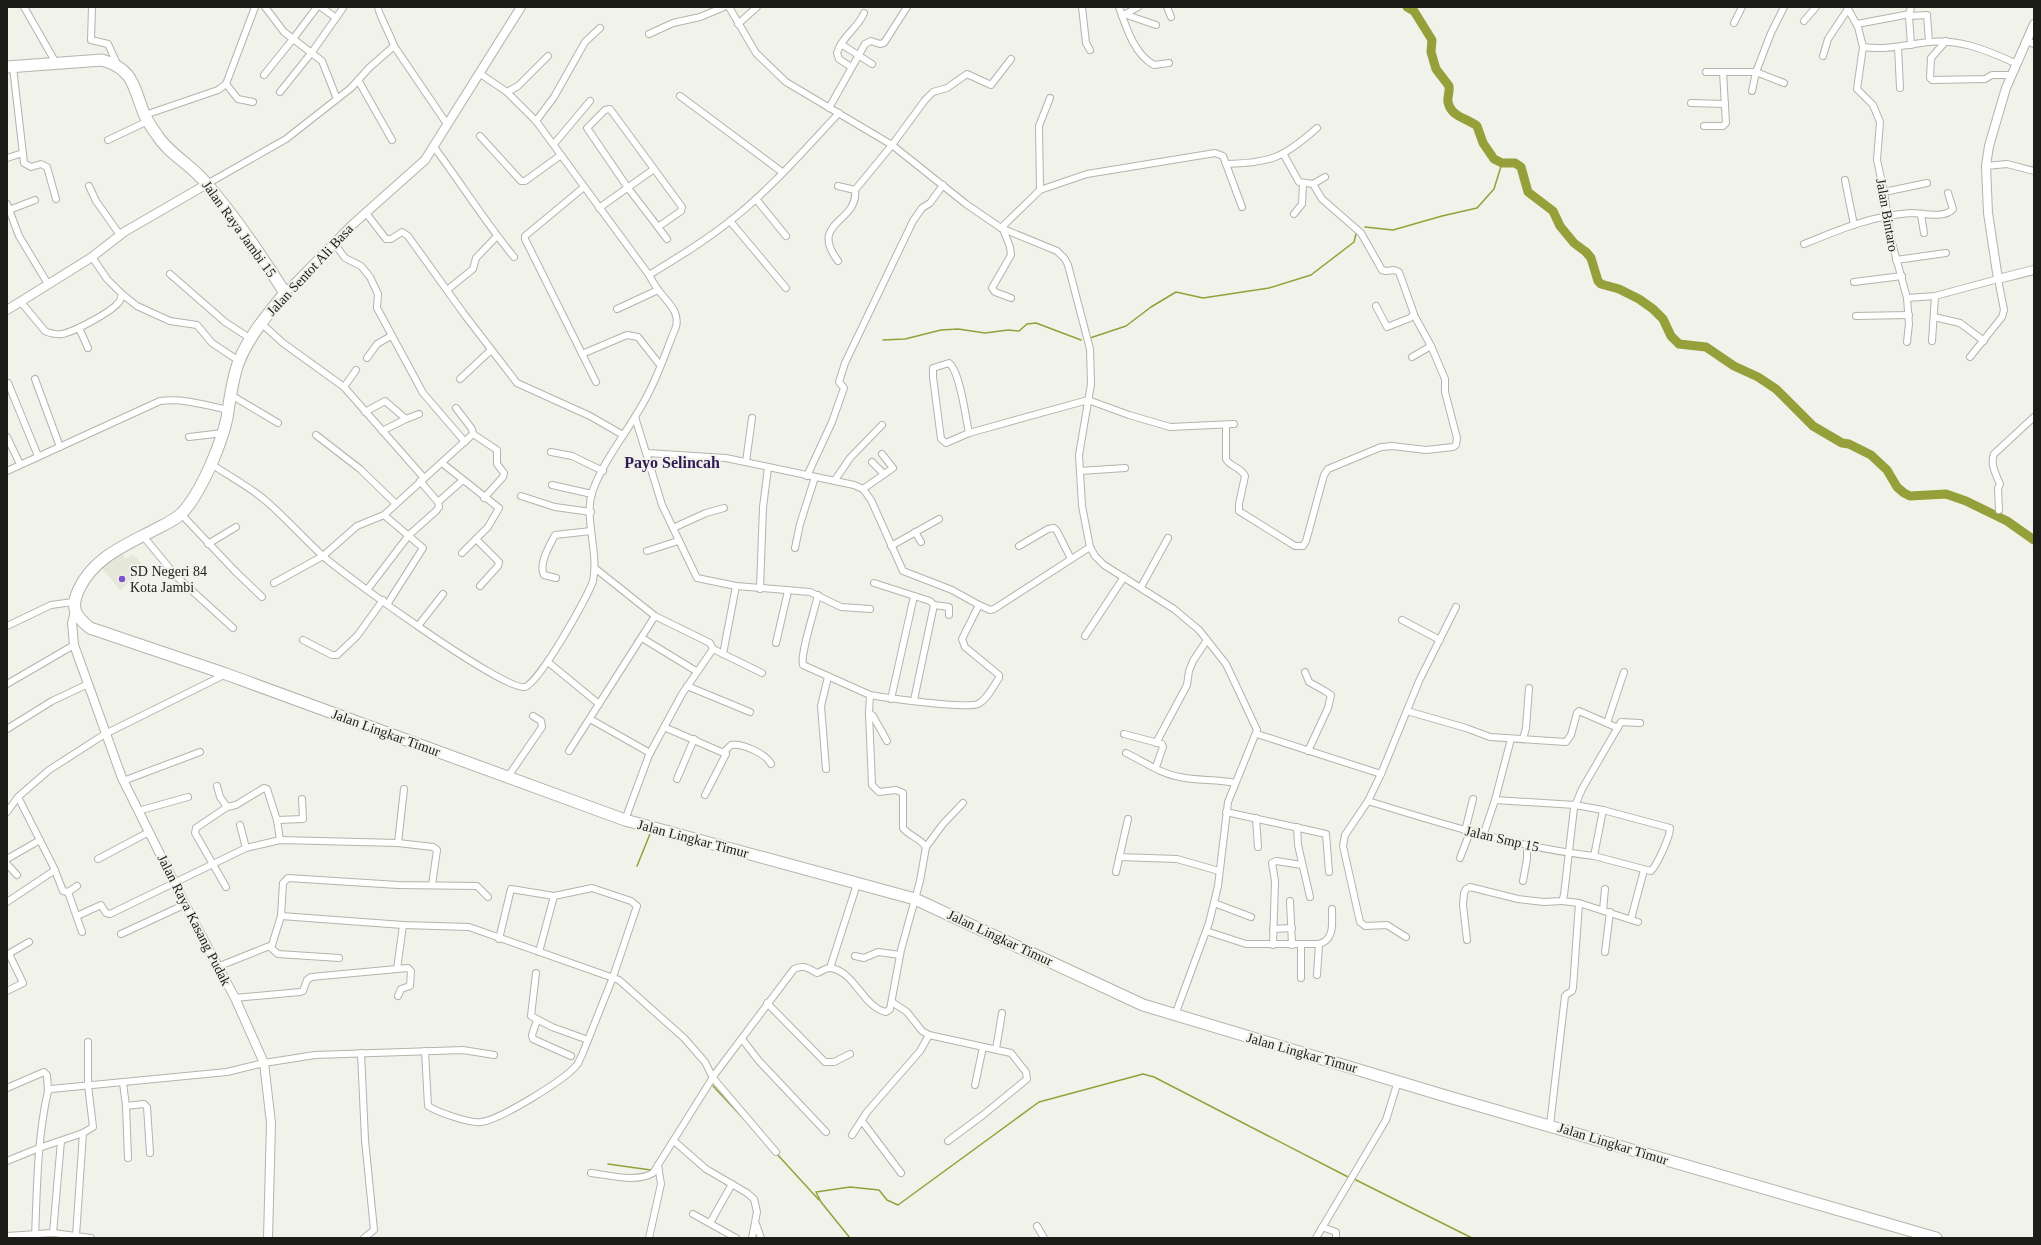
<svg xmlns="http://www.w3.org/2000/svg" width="2041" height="1245" font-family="Georgia,serif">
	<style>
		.built { fill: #e5e8d8 }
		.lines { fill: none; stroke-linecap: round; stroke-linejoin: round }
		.stream { stroke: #95a03a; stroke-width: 1.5 }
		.river { stroke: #95a03a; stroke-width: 9 }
		.street-casing { stroke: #b3b4ac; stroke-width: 8 }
		.secondary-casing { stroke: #b3b4ac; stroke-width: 10 }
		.highway-casing { stroke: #b3b4ac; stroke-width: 13 }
		.street { stroke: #fff; stroke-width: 6 }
		.secondary { stroke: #fff; stroke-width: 8 }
		.highway { stroke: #fff; stroke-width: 11 }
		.poi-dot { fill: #7c53cc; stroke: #f1f2ea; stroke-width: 1.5 }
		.labels { text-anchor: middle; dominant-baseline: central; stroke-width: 4; stroke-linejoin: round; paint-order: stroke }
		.street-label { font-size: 14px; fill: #1c1c19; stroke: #f1f2ea }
		.poi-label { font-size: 14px; fill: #1c1c19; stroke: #f1f2ea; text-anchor: start }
		.quarter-label { font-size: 16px; font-weight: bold; fill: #301c56; stroke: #f1f2ea }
	</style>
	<rect width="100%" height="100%" fill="#f1f2ea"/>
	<!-- built -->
	<polygon class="built" points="121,552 126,559 133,554 145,568 120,590 101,567"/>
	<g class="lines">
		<!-- stream -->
		<g class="stream">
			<polyline points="1365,227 1393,230 1442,216 1477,208 1494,189 1502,163"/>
			<polyline points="1090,338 1126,326 1151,307 1176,292 1203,298 1269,288 1311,275 1354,242 1356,234"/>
			<polyline points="883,340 905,339 941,330 958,329 985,333 1008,330 1019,331 1027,324 1036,323 1081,340"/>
			<polyline points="637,866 650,834"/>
			<polyline points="713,1086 743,1118"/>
			<polyline points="776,1153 819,1200"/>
			<polyline points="608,1164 651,1170"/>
			<polyline points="1354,1179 1472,1238"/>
			<polyline points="850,1238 821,1202 816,1192 850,1187 879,1190 887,1200 898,1205 1039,1102 1143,1074 1154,1077 1350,1178"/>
		</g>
		<!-- river -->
		<path class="river" d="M1407,7L1414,11L1432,40L1431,52L1436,69L1449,86C1450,92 1447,97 1448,102C1451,117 1467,118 1477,126L1483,143L1494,159L1502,163H1515L1521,167L1528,192L1553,211L1560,226L1574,243L1586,252L1591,258L1598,281L1601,284L1619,289L1639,299L1653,309L1663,319L1671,336L1679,344L1706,347L1734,366L1758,377L1776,389L1813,426L1842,443L1849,444L1871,455L1887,470L1897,487L1904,493L1910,496L1946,494L1966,501L2007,521L2034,540"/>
		<!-- street casing -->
		<g class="street-casing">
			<g id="street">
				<polyline points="24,7 56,63"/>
				<polyline points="92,7 91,40 108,44 118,66"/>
				<polyline points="265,7 284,32 322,61 337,99"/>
				<polyline points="321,7 336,18"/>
				<path d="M378,7C377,11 392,38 394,46L447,124"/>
				<polyline points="729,7 756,53 786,82 892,145 966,204 1001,228 1057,251 1065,259 1068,265 1090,349 1091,384 1079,455 1082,506 1090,547 1095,556 1104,565 1174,609 1199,630 1226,664 1257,730 1228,802 1218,886 1209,923 1175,1015"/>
				<polyline points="1082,7 1086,43 1090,50"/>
				<path d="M1119,7C1126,27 1134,54 1154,65L1169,63"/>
				<polyline points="1167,7 1171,17"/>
				<polyline points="1847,7 1858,27 1863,47 1857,89 1873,105 1880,122 1877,160 1884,192 1891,239 1907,298 1909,324 1907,342"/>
				<polyline points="1911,7 1909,16 1927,15 1929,42"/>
				<polyline points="1124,14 1156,25"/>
				<polyline points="1122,16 1138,7"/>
				<polyline points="1909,16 1911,45"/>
				<polyline points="1804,21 1816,7"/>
				<polyline points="1734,23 1742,7"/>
				<polyline points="738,24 757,7"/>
				<polyline points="1857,24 1910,14"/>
				<polyline points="649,34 673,23 700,17 724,7"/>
				<polyline points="1946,41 1931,58 1930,78 1932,80 1985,79 1992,75 2010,75"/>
				<polyline points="2027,41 2034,44"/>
				<polyline points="841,44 872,64"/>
				<path d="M1863,47C1884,50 1900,46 1921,43C1956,37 1984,49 2015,63"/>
				<polyline points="1898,47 1900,88"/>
				<polyline points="1823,56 1828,39 1848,9"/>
				<polyline points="13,67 24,163 31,167 41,164 47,167 56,199"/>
				<path d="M851,67L839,59L837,53C842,36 859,27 864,13"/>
				<polyline points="1706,72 1756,72 1771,33 1784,7"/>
				<polyline points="264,75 293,39 317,7"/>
				<polyline points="358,80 392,140"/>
				<polyline points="226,84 238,99 253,102"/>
				<polyline points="1752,91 1756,72 1784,83"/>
				<polyline points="280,92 312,52 343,8"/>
				<polyline points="507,92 518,86 548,56"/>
				<polyline points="680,96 782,172"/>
				<polyline points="1691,103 1725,104"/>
				<polyline points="829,108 865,44 871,41 880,44 884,43 907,7"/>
				<polygon points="610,109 682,207 681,211 658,227 628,188 587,128 605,110"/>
				<polyline points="145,115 218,90 226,84 255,7"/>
				<polyline points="536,121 554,97 585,42 600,28"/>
				<polyline points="1704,126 1723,126 1726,123 1723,72"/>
				<polyline points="480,136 521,181 525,181 561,155"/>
				<polyline points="108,140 148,121"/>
				<polyline points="554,144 590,101"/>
				<path d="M434,147C461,183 485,222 514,257"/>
				<polyline points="1284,155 1299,182 1313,184 1325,177"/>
				<polyline points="7,158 23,153"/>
				<path d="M1226,164C1271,163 1283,158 1317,128"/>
				<polyline points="1986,166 2007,164 2034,171"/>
				<polyline points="1845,180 1854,225"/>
				<polyline points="207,184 286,139 351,88 369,68 394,46"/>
				<polyline points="1313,184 1322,199 1361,233 1382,270 1386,271 1394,270 1399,272 1414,314 1410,318 1387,327 1376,306"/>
				<polyline points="89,186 96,201 120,235"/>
				<polyline points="838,186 855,190 892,145 925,100 933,92 947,88 967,74 991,85 1011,59"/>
				<polyline points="584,187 525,236 525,239 596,382"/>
				<polyline points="1040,190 1039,126 1050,98"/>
				<polyline points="1884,192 1927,183"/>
				<polyline points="756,199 786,236"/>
				<polyline points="7,204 19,236 48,284"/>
				<polyline points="599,208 654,169"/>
				<polyline points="9,210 35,200"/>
				<polyline points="366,213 386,239 391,239 402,232 408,236 464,314 517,383 590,416 623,435"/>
				<polyline points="1294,214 1302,204 1303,183"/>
				<polyline points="1921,215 1924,233"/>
				<polyline points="730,221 786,288"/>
				<polyline points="658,227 667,239"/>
				<polyline points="1001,228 1040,190 1087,174 1215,153 1223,156 1242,207"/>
				<polyline points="1003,229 1010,247 1011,255 992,288 995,292 1011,298"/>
				<polyline points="334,243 345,258 361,266 370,277 378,294 377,308 423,393 465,442"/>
				<path d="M1804,244C1838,230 1874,215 1911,213C1923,213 1944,219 1953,209L1948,193"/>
				<polyline points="1896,260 1946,253"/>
				<path d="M838,261C808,221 859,223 855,190"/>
				<polyline points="170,274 225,322 251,339"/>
				<path d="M649,275C677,258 705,241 730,221C770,190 804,150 839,113"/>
				<polyline points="1854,282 1902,276"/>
				<polyline points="447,290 473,269 476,258 497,236"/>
				<polyline points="122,294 137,306 170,321 197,325 212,343 239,361"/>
				<polyline points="1907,298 1935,296 1998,279 2004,310 2002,317 1970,357"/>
				<path d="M20,301L45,331C48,333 58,335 62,334C74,332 111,312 118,303C121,301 121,297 122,294L107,279L92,257"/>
				<polyline points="617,309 658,290"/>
				<polyline points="1414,315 1431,346"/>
				<polyline points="1856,316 1909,315"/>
				<polyline points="1934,317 1960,323 1984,341"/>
				<polyline points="261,323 283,343 344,387 424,478"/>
				<polyline points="79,328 88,348"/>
				<polyline points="1932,341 1935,296"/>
				<polyline points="582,354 627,335 638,337 660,365"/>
				<polyline points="367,358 377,344 391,336"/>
				<polyline points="35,379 60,447"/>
				<polyline points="460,379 491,350"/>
				<polyline points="8,383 38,456"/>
				<polyline points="344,387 356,370"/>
				<polyline points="231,395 278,423"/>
				<polyline points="365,412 385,401 406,419 419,414"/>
				<polyline points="635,417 662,505 697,578 736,586 810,592 841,607 870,609"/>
				<path d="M1226,425V459C1230,467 1241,467 1245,476L1239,504V511L1295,546H1303L1306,541L1324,475L1328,469L1381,447L1392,446L1426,450L1453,447L1456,445L1457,438L1445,392V379L1431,346L1412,357"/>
				<polyline points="382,431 406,419"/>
				<path d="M969,433C966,419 960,371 949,363L933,368V377L941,439L946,443L969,433L1088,400L1129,415L1170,427L1234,424"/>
				<polyline points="473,434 497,450 497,464 504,473 503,477 484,498"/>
				<polyline points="316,435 360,469 396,504"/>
				<polyline points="7,437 20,464"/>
				<polyline points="189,437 223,433"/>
				<polyline points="551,452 572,456 603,471"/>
				<path d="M647,453L726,458L854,485L863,489L871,500L903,571L952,590L979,605L962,639L965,647L999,675V678C994,685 987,700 978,704C965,709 887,698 870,695"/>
				<polyline points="746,462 752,418"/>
				<polyline points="872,462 884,474"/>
				<polyline points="442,463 499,508 488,527 476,539 499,562 498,566 480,586"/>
				<path d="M211,464C229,476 250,487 266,501C286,518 303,538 323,556C345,576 505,692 525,687C539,683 588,597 593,581C599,553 584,518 592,493C603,459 634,424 649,392C660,371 667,348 676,327C680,311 667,302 659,291C655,286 652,280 649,275L536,121L507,92L479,73"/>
				<path d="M7,471L160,401C183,398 206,405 228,410"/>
				<polyline points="1080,471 1125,468"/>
				<polyline points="807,476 832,422 844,388 839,382 845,363 913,221 922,208 930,203 943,185"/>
				<polyline points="835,480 850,458 882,425"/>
				<polyline points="420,481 438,502"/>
				<polyline points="552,485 592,494"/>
				<polyline points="863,489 893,468 882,454"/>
				<polyline points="521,496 555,507 591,512"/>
				<path d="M1999,510L1998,488L2000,484C1996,475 1990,464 1994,454L2034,417"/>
				<polyline points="181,514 234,570 262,597"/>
				<polyline points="384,515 423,548 388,603"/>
				<polyline points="673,528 706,513 724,508"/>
				<polyline points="915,532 921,542"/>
				<polyline points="143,536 176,576 233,628"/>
				<polyline points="208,544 236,527"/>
				<polyline points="891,546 939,519"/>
				<polyline points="1019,546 1048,529 1054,528 1057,531 1071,559"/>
				<polyline points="795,548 800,524 815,477"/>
				<polyline points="647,551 678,541"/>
				<polyline points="462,553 476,539"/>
				<polyline points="596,569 655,616 710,643 713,649 762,673"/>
				<path d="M556,578L544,575C538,564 550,545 555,535L591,531"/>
				<polyline points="274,583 323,556 357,526 384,515 473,434 472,429 456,408"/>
				<polyline points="874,583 930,601 934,605 914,700"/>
				<polyline points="1141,587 1168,538"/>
				<polyline points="760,589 763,507 768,468"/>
				<polyline points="367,590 409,535 436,511 439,507 438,502 463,480"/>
				<polyline points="934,605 949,607 949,615"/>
				<polyline points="979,605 990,610 994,609 1090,547"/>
				<polyline points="1402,620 1440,640"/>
				<polyline points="7,626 51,605 73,602"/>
				<polyline points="418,626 443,594"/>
				<polyline points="1085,636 1124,577"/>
				<polyline points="642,638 696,671"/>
				<polyline points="303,640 332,655 337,655 357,636 383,600"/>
				<polyline points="776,643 788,591"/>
				<polyline points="723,654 736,586"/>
				<polyline points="548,662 599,704"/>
				<polyline points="1305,672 1309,682 1325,691 1331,695 1328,708 1308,751"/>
				<polyline points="7,684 74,645"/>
				<polyline points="687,686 750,712"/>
				<polyline points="891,699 914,596"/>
				<polyline points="1407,711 1466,728 1490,737 1566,742 1571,735 1577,713 1579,711 1618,728"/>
				<polyline points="869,713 873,716 887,741"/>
				<polyline points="590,719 650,753"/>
				<polyline points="1607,723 1624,672"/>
				<polyline points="664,727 726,754 705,795"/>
				<polyline points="7,729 52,701 88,684"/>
				<polyline points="1124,734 1162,744 1163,747 1156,767"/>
				<polyline points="1257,734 1381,774 1368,801 1345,835 1343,846 1360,922 1365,926 1387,925 1406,937"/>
				<polyline points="1523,739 1526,728 1529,688"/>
				<polyline points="1156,743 1187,685 1189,671 1193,661 1207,640"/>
				<polyline points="569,751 655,616"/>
				<path d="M724,752L731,745C743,743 766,754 771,764"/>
				<path d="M1126,753C1143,761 1161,774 1180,777C1198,781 1217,779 1235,783"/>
				<polyline points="826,769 821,706 828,677"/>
				<polyline points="1381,774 1419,681 1456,607"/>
				<polyline points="507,778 542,727 541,721 533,716"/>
				<polyline points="677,779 694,739"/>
				<polyline points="123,781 200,752"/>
				<polyline points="217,786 220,797 227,807"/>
				<polyline points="18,797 54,868 63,891 68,892 77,886"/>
				<polyline points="1495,800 1511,739"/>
				<path d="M1368,801C1442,824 1516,847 1594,856L1603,810"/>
				<polyline points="138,811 188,797"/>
				<polyline points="7,812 18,797 49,770 105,734 226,674"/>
				<polyline points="1226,812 1326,834 1329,872"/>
				<polyline points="1256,818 1258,847"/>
				<polyline points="277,820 303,819 302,799"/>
				<polyline points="625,820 649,755 682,694 713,649"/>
				<polyline points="240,825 246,848"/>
				<polyline points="1297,827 1298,845 1310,897"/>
				<polyline points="1465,831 1473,799"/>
				<path d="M1483,836L1495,800L1575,805L1603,810L1670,828C1670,837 1657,865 1651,871L1594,856"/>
				<polyline points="398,843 404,789"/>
				<polyline points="926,847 943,824 963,803"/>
				<polyline points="1119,857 1177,859 1219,871"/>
				<polyline points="1460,858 1470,832"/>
				<polyline points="7,859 40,840"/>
				<polyline points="98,859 149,832"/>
				<polyline points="7,864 17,875"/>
				<polyline points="1116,872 1128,819"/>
				<polyline points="1523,881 1527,859 1527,845"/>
				<polyline points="226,887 195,833 196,828 227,807 236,805 264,788 267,789 277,820 280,840"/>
				<polyline points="68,892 82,932"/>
				<polyline points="1290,901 1292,945"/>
				<polyline points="1562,901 1579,903 1638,922"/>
				<polyline points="7,902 55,870"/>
				<polyline points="1214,903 1251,917"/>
				<polyline points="1603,910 1605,889"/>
				<polyline points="77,916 101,905 106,913 110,914 246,848 280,840 398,843 433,847 437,850 432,885"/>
				<polyline points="281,916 403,925 469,927 619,980 684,1038 705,1062 713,1078 776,1152"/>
				<polyline points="1631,919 1644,870"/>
				<polyline points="1273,929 1292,928"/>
				<path d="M1206,931L1246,944H1319C1335,940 1332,922 1332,909"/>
				<polyline points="121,934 186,904"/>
				<polyline points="499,939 511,889 554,896"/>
				<polyline points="1467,940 1463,905 1464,893 1466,889 1470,887 1518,899 1544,902 1562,901 1564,895 1574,808 1582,789 1621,722 1640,723"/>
				<polyline points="1273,945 1275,881 1272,863 1276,861 1302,865"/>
				<polyline points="1301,945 1301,978"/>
				<polyline points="270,947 278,954 339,958"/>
				<polyline points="1605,952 1610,912"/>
				<polyline points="855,956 864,958 878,952 900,955"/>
				<polyline points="217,967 272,945 281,916 283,883 288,878 398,885 477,886 488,897"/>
				<polyline points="830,968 857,884"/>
				<polyline points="397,969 408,968 411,971 410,986 401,989 398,996"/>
				<polyline points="536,973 531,1016 552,1027 588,1040"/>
				<polyline points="1317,975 1319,944"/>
				<polyline points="7,991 23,983 10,956 10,953 29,942"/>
				<polyline points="235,998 300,992 303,991 307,980 311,977 397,969 403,925"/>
				<polyline points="892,1002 907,1012 922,1031 929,1035 1011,1053 1026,1072 1027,1079 983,1115 948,1141"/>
				<polyline points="767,1003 825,1062 834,1062 850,1054"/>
				<polyline points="537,1020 532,1035 533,1039 571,1056"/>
				<polyline points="742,1039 759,1061 826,1132"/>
				<polyline points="996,1049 1002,1013"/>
				<path d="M425,1051L428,1106C437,1112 471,1124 481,1122C500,1120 564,1080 576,1066C579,1063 580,1058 582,1055L613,977L637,906L631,901L592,888L554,896L539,952"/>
				<polyline points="361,1053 365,1140 374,1230 364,1238"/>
				<polyline points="123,1083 126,1106 128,1158"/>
				<polyline points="975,1085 983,1047"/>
				<polyline points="7,1088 44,1072 47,1075 48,1091"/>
				<polyline points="126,1106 144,1104 147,1107 150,1153"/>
				<polyline points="862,1121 901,1173"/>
				<polyline points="1550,1125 1565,996 1567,994 1572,991 1573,988 1579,903"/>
				<polyline points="852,1135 867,1112 920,1051 929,1035"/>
				<polyline points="674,1141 706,1169 747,1193 754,1199 757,1212 752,1238"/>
				<polyline points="7,1161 39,1148 83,1133 93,1127 88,1085 88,1042"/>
				<path d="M591,1173C609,1175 636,1183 653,1173L715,1074L794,969C804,964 809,969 817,973C822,972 825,967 831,968C855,972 863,1007 886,1012L890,1009L901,950L920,881L926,847C920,838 909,836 903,828V793L896,790L879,792L872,785L869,713L870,695L803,665C800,654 815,609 818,595"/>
				<polyline points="693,1214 736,1238"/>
				<polyline points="710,1223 732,1184"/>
				<polyline points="756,1224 761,1238"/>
				<polyline points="1037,1226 1044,1238"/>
				<polyline points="1322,1227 1336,1232 1336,1238"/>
				<polyline points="53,1233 61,1141"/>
				<polyline points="7,1236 53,1233 91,1238"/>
				<polyline points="76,1236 83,1133"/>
				<path d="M35,1238C37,1189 37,1139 48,1091L51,1089L227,1072L264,1063L315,1055L463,1050L494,1055"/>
				<polyline points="649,1238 661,1184 658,1165"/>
				<polyline points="1316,1238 1386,1120 1398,1081"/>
			</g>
		</g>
		<!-- secondary casing -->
		<g class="secondary-casing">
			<g id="secondary">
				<polyline points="2034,24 2006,88 1989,146 1986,166 1988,213 1998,279 2034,270"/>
				<polyline points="285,293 352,225 425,160 521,7"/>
				<polyline points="7,310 92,257 124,232 207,184"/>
				<polyline points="75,612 72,623 74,645 122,778 192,918 235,998 264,1063 271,1123 268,1238"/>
			</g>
		</g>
		<!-- highway casing -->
		<g class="highway-casing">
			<path id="highway" d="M7,67L102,60C133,69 133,85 143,111C146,120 152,128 157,135C168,153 191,165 205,182C235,216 261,255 285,293C268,314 249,336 239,361C232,379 230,399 227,418C221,445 201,493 182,513C175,520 164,525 156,529C126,545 94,557 79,589C70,608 75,616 90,628L226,674L625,820L915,899L1143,1005L1449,1097L1936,1238"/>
		</g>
		<!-- street -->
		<use href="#street" class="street"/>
		<!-- secondary -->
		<use href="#secondary" class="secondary"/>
		<!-- highway -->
		<use href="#highway" class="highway"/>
	</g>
	<!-- markers -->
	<circle class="poi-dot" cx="122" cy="579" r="4"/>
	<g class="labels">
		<!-- street labels -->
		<g class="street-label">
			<text transform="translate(1887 215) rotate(80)">Jalan Bintaro</text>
			<text transform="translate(239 229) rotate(54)">Jalan Raya Jambi 15</text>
			<text transform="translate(310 270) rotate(-47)">Jalan Sentot Ali Basa</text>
			<text transform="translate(386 733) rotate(20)">Jalan Lingkar Timur</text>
			<text transform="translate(693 839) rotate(15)">Jalan Lingkar Timur</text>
			<text transform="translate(1502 839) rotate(13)">Jalan Smp 15</text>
			<text transform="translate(194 920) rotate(63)">Jalan Raya Kasang Pudak</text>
			<text transform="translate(1000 938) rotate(25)">Jalan Lingkar Timur</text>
			<text transform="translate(1302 1053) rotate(16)">Jalan Lingkar Timur</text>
			<text transform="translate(1613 1144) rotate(17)">Jalan Lingkar Timur</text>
		</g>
		<!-- poi labels -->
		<g class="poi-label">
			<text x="130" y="571">SD Negeri 84<tspan x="130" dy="16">Kota Jambi</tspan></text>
		</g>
		<!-- quarter labels -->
		<g class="quarter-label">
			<text x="672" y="462">Payo Selincah</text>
		</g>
	</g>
	<!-- border -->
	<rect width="2041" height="1245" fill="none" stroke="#1c1c19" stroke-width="16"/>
</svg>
